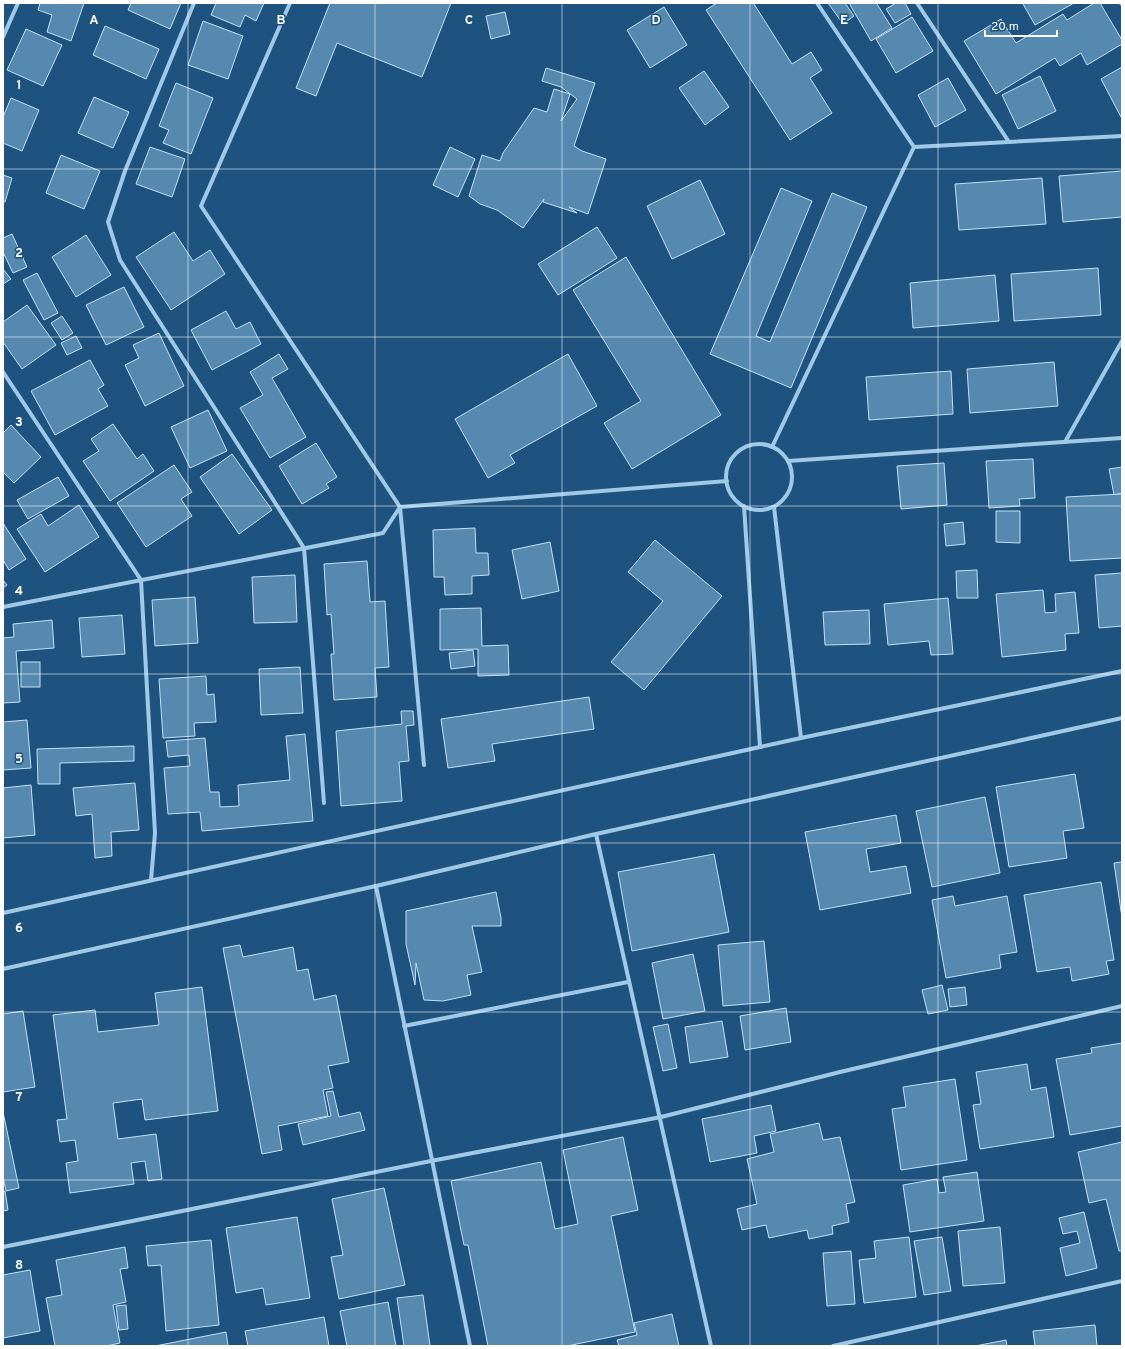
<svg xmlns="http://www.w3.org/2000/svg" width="1125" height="1349" font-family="Overpass,sans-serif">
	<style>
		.building { fill: #5689b0; stroke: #c4e0f6 }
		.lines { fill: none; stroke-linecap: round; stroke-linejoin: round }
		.street { stroke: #a0c9e8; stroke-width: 4 }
		.grid { fill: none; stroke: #fff; stroke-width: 1; stroke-opacity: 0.55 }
		.grid-label { font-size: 13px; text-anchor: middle; font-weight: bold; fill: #fff; stroke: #1d537e; stroke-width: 3; stroke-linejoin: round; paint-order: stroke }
	</style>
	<rect width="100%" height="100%" fill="#1d537e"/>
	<!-- building -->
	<g class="building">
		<polygon points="40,3 84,3 71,41 47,32 52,15 38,10"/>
		<polygon points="131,3 181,3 170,29 128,10"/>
		<polygon points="216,3 264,3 256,21 245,15 240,27 211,15"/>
		<polygon points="330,3 451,3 422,77 337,43 316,96 296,88"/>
		<polygon points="717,3 756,3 754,4 792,64 811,52 822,70 810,78 832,113 790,140 706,10"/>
		<polygon points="828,3 845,3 854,16 843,24"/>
		<polygon points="849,3 879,3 877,4 892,28 871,41"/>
		<polygon points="896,3 905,3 911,14 895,23 886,9"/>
		<polygon points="1026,3 1074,3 1035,25 1023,4"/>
		<polygon points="1094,3 1100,3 1122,40 1122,44 1087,65 1081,53 1060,66 1055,58 996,94 964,41 1001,19 1016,43 1063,14 1067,20"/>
		<polygon points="664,7 687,45 650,68 627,30"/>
		<polygon points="505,12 510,34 491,39 486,16"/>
		<polygon points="912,17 933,51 896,73 876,39"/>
		<polygon points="203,21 243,36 228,79 188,65"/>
		<polygon points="105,26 159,49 146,79 93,55"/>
		<polygon points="26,29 62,45 43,86 7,70"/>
		<polygon points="1122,67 1122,117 1121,117 1101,79"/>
		<polygon points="546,68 595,83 574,146 582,151 606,159 588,214 569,207 577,213 543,202 544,199 523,228 497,210 480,204 469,196 482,155 500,161 503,153 534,108 547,112 554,89 570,94 561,121 577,99 561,87 542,81"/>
		<polygon points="704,71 729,107 705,125 679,88"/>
		<polygon points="1040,76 1056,111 1018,129 1002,95"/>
		<polygon points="948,78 966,110 935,127 918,95"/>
		<polygon points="176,83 213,98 191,154 163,143 169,130 159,126"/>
		<polygon points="94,97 129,112 113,148 78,133"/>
		<polygon points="11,98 39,110 22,151 3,143 3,117"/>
		<polygon points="150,147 185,159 172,197 136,184"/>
		<polygon points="450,147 475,159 458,197 433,185"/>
		<polygon points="61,155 100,171 84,209 46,193"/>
		<polygon points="1122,171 1122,217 1063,222 1059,176"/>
		<polygon points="3,175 12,178 5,202 3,202"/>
		<polygon points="1042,178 1046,224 959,230 955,184"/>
		<polygon points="700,180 725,234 672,259 647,206"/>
		<polygon points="781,188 812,201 756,336 770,342 832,193 867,207 791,388 710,354"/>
		<polygon points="597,227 617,258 558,295 538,264"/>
		<polygon points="174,232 193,261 210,250 225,274 171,310 136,257"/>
		<polygon points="12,234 27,267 13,273 3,252 3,238"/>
		<polygon points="86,235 111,275 76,297 52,257"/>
		<polygon points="626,257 721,415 632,469 604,423 641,401 573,290"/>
		<polygon points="1098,268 1101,315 1014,321 1011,274"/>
		<polygon points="3,269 11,279 3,284"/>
		<polygon points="37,273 58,313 44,320 23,280"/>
		<polygon points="995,275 999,321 913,328 910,283"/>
		<polygon points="124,287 144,327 106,345 86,305"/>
		<polygon points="27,305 56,345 22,369 3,342 3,322"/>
		<polygon points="226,311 236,329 250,322 261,344 212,370 191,330"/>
		<polygon points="62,316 73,333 62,340 51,323"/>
		<polygon points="159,333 184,386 145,406 125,365 139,358 133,345"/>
		<polygon points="76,336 82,348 67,355 61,343"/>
		<polygon points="279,354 288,369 272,378 306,437 270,458 240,408 263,395 250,372"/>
		<polygon points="568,354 597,406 510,455 515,463 488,478 455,419"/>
		<polygon points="90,360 104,385 98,389 108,406 55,435 31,391"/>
		<polygon points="1054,362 1058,406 970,413 967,369"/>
		<polygon points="951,371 953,414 869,420 866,377"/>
		<polygon points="208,410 227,451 190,468 171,427"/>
		<polygon points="113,424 137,459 143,454 154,471 110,501 83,461 99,451 91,439"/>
		<polygon points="11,425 41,457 14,483 3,472 3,433"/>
		<polygon points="316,443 337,477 326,484 329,488 302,504 279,466"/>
		<polygon points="232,454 272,510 239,534 200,477"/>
		<polygon points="1033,459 1035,498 1019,499 1020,506 989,508 986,461"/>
		<polygon points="944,463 947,505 901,509 897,466"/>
		<polygon points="174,465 192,492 181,499 192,516 146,547 117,503"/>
		<polygon points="1122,467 1122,493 1114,495 1109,469"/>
		<polygon points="58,477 69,496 28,519 17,500"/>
		<polygon points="1122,494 1122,558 1070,561 1066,497"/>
		<polygon points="79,505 99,537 45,572 17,529 41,514 48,526"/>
		<polygon points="996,511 1020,511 1020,543 996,542"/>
		<polygon points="963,522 965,544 946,546 944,524"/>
		<polygon points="3,523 26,559 9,570 3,560"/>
		<polygon points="475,528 476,553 488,553 489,575 472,576 472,594 445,595 444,577 434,577 433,530"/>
		<polygon points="655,540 722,596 644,690 611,662 663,601 628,572"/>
		<polygon points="550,542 559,591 522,599 512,550"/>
		<polygon points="367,561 370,602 385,601 389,667 375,668 377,697 334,700 331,654 334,654 331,614 327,615 324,564"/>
		<polygon points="977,570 978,598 957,598 956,571"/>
		<polygon points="1122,573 1122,626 1099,628 1095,575"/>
		<polygon points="295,575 297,622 254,623 252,577"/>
		<polygon points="3,580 7,585 3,588"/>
		<polygon points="1043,590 1045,613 1056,612 1055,594 1075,592 1079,633 1065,634 1066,650 1002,657 996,594"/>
		<polygon points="195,597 198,643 155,646 152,600"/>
		<polygon points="948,598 953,654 931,655 929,641 888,645 884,604"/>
		<polygon points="481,608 482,646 508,645 509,675 478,676 478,649 440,650 440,609"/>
		<polygon points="869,610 870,644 825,645 823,612"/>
		<polygon points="122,615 125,654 82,657 79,618"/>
		<polygon points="52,620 54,648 16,651 20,702 3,703 3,638 14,637 13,624"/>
		<polygon points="473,650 475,666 451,669 449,653"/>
		<rect x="21" y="662" width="19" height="25"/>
		<polygon points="300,667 303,713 261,715 259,669"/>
		<polygon points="206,676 207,695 214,694 216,722 194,723 195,736 163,738 159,679"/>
		<polygon points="589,697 594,729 492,744 495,761 448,768 441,719"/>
		<polygon points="401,711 413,711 414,725 406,726 409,761 399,762 402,801 341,806 336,731 402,724"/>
		<polygon points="27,720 31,768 3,770 3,722"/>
		<polygon points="305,734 313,821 202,831 200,812 168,814 164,768 190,766 189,755 168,757 166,741 205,738 210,792 219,792 220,807 239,806 238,785 290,780 286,736"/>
		<polygon points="134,746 134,761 60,763 60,784 38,784 37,749"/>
		<polygon points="1075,774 1084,828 1063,831 1067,858 1009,867 996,787"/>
		<polygon points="135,783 139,830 111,832 112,856 95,858 92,814 76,816 73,788"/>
		<polygon points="31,785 35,835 3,838 3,788"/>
		<polygon points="985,797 1000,873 932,887 916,811"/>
		<polygon points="896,815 901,843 866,849 870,872 906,866 911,893 820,910 805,832"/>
		<polygon points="714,854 729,932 632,951 618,872"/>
		<polygon points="1122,862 1122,918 1114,863"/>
		<polygon points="1101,882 1114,960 1106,961 1109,974 1072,981 1070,967 1037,972 1024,895"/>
		<polygon points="496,892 501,918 501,926 472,926 482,972 467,975 471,995 443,1001 424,1000 416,963 415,985 406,944 406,911"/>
		<polygon points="953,896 955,906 1007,896 1017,952 999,955 1001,968 946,978 932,900"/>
		<polygon points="764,941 770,1002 723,1006 718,945"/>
		<polygon points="240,945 243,957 293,947 297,971 308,969 314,1000 336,995 349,1062 328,1066 333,1088 323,1090 328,1116 278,1126 282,1150 262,1154 223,948"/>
		<polygon points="693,954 705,1011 663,1019 652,963"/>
		<polygon points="942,985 948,1010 928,1014 922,990"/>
		<polygon points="202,987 218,1111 145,1120 142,1099 113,1103 118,1139 156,1134 162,1179 148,1181 145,1161 131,1163 134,1184 70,1193 66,1163 78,1161 75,1140 60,1142 57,1120 67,1119 53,1015 95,1010 98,1032 159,1025 155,993"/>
		<polygon points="965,987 967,1005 950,1007 948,989"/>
		<polygon points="786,1008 791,1042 745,1050 740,1016"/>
		<polygon points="23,1011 35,1087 3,1092 3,1014"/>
		<polygon points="722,1021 728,1057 690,1063 685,1027"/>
		<polygon points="668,1024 677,1068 663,1071 653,1027"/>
		<polygon points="1122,1043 1122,1126 1070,1135 1056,1059 1092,1053 1091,1048"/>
		<polygon points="1027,1064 1031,1090 1046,1087 1054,1137 980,1149 973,1105 981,1104 976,1072"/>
		<polygon points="955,1079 967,1160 901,1170 892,1109 906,1107 903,1087"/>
		<polygon points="333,1091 339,1117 360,1112 365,1130 303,1145 298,1124 331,1116 326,1092"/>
		<polygon points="771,1105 776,1131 754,1136 757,1153 710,1162 702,1119"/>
		<polygon points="3,1112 19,1188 6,1191 3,1177"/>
		<polygon points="819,1123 823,1140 840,1137 855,1202 846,1204 849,1222 832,1226 833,1234 809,1239 807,1230 769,1238 766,1225 742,1230 737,1209 757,1204 747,1159 774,1152 770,1134"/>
		<polygon points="623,1137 638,1210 611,1216 635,1332 567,1346 488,1346 468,1245 464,1245 451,1181 541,1162 555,1229 578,1224 563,1150"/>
		<polygon points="1122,1142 1122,1251 1119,1251 1106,1199 1089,1203 1078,1152"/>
		<polygon points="977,1172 984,1221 910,1232 903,1185 937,1179 939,1193 946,1192 943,1177"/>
		<polygon points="384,1188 405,1285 339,1299 331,1257 343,1255 332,1199"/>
		<polygon points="5,1191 8,1210 3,1211 3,1192"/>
		<polygon points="1084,1212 1097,1268 1066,1276 1060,1248 1080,1243 1077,1231 1063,1234 1059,1218"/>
		<polygon points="297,1217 310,1298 266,1305 263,1288 236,1293 226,1228"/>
		<polygon points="1000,1227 1005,1283 963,1286 958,1231"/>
		<polygon points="909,1237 916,1297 864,1303 859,1260 876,1258 874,1241"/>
		<polygon points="942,1237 951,1291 924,1295 914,1241"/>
		<polygon points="211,1240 219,1325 166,1331 161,1265 148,1266 146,1246"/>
		<polygon points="125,1247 128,1268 120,1269 126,1302 113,1305 120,1343 106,1346 55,1346 46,1298 62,1295 56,1260"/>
		<polygon points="851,1251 855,1304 827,1306 823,1253"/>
		<polygon points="30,1270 40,1331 3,1338 3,1275"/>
		<polygon points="423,1295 430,1346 404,1346 397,1298"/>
		<polygon points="388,1302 396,1346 347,1346 340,1311"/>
		<polygon points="126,1305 128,1329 119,1330 116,1306"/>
		<polygon points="672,1314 679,1346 619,1346 617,1340 637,1335 634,1323"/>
		<polygon points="324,1317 329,1346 248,1346 245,1331"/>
		<polygon points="1095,1325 1097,1346 1035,1346 1033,1331"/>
		<polygon points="226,1332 228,1346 155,1346"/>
		<polygon points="1006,1340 1007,1346 975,1346"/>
	</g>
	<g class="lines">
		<!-- street -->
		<g class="street">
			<polyline points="194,3 125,171 108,222 120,260 304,548 324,803"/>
			<polyline points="290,3 201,206 400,507 727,481"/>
			<polyline points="917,3 1009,142"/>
			<polyline points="1121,3 1122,4"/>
			<polyline points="3,37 18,3"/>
			<polyline points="914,147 1122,136"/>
			<polyline points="3,372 141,580 155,833 151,880"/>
			<polyline points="1065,442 1122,341"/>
			<circle cx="759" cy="477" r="33"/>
			<polyline points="772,447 914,147 817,3"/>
			<polyline points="788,461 1122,438"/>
			<polyline points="744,506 760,747"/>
			<polyline points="400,507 424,765"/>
			<polyline points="774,507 801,738"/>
			<polyline points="3,607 383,533 400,507"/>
			<polyline points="596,834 711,1346"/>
			<polyline points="376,886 470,1346"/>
			<polyline points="3,913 801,738 1122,671"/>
			<polyline points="3,969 376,886 596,834 1122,718"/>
			<polyline points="404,1026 628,982"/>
			<polyline points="3,1247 431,1161 661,1117 840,1072 1122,1006"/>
			<polyline points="833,1346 1122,1281"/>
		</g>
	</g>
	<!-- grid -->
	<path class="grid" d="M188,3V1346M375,3V1346M562,3V1346M750,3V1346M938,3V1346M3,169H1122M3,337H1122M3,506H1122M3,674H1122M3,843H1122M3,1012H1122M3,1180H1122"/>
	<g class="grid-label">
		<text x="94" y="24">A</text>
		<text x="281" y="24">B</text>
		<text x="469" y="24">C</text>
		<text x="656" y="24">D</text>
		<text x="844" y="24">E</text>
		<text x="19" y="89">1</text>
		<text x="19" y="257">2</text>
		<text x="19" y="426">3</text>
		<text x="19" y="595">4</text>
		<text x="19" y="763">5</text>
		<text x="19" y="932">6</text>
		<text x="19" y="1101">7</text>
		<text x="19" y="1269">8</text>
	</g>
	<!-- border -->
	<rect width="1125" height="1349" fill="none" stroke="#ffffff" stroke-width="8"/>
	<!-- scale -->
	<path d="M985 30v6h72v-6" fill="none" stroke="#ffffff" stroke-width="2"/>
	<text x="991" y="30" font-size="12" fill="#ffffff" stroke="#1d537e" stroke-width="3" paint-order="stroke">20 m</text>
</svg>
